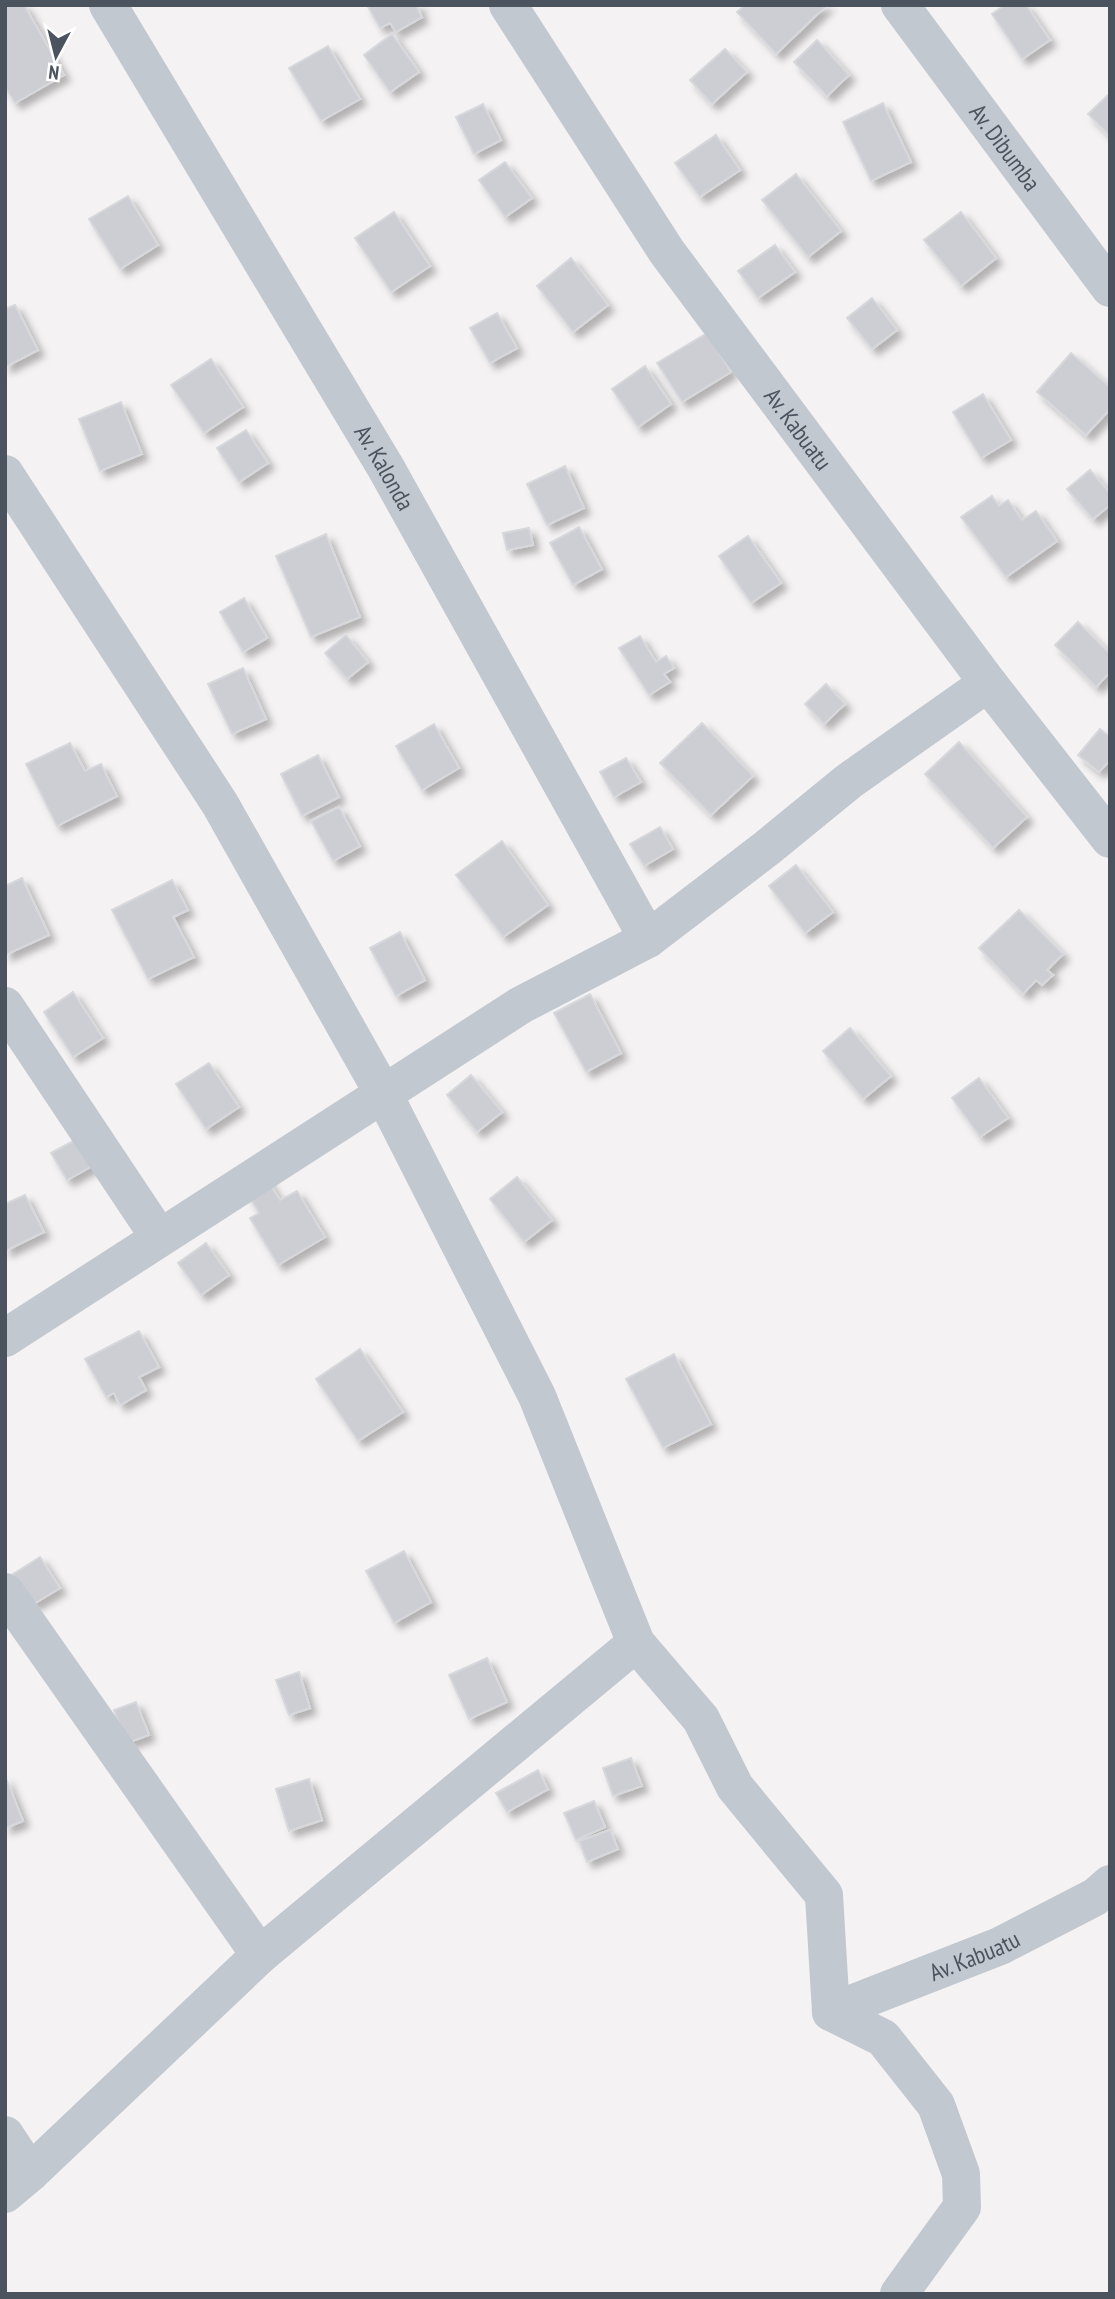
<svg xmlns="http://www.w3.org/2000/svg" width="1115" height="2299" font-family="'PT Sans Narrow',sans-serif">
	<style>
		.building { fill: #ccced4; stroke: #d7d8dc; stroke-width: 2; filter: url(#shadow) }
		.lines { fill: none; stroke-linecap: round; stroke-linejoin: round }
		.minor { stroke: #c1c8cf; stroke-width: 38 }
		.labels { text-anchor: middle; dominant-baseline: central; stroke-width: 6; stroke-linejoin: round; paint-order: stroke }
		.street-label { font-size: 24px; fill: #4b545e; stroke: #fff }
	</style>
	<defs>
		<filter id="shadow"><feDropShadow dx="6" dy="6" stdDeviation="3.5" flood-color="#0004"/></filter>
	</defs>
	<rect width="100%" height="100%" fill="#f4f2f2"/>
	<!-- building -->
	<g class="building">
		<polygon points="5,5 24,5 64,75 15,103 5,87"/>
		<polygon points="367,5 420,5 417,7 422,17 396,32 390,23 380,28"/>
		<polygon points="745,5 827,5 776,54 737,12"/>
		<polygon points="1005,5 1026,5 1050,40 1022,59 992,14"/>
		<polygon points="392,34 419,72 390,92 364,55"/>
		<polygon points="817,40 849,75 827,96 794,62"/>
		<polygon points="328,46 360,99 321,121 289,68"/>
		<polygon points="725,49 747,72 712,104 690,80"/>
		<polygon points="1110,93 1110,136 1088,114"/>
		<polygon points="883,103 911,162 871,181 843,122"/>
		<polygon points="483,104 501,140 474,154 456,117"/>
		<polygon points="716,135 740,170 700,197 675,163"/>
		<polygon points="505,162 532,198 505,217 479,180"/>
		<polygon points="796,174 841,231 808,257 762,200"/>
		<polygon points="128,196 158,245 120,269 89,219"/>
		<polygon points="394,212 430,266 391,292 355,238"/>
		<polygon points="961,212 996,258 961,286 924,240"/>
		<polygon points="775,245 795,272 758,298 738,271"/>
		<polygon points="571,258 608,305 573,332 537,286"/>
		<polygon points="872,298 897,330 872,349 847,318"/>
		<polygon points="15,305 38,350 5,367 5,309"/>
		<polygon points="497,313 517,348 490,363 470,328"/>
		<polygon points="707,333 731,372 682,402 657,363"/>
		<polygon points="1071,353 1110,387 1110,409 1086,435 1037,392"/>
		<polygon points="211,359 243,407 204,433 171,385"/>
		<polygon points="645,366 671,404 638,427 612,389"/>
		<polygon points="983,394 1011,440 981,458 953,412"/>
		<polygon points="121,402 142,454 100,471 79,419"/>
		<polygon points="246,430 268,463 239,482 217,448"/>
		<polygon points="565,466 584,508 547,525 527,484"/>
		<polygon points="1090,470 1110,493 1110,505 1093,519 1067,489"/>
		<polygon points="992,496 999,506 1008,500 1022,520 1036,511 1057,541 1006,577 961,517"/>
		<polygon points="579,527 602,569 573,585 550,543"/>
		<polygon points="529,528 533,545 507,550 503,533"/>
		<polygon points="326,534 360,617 311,637 276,556"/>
		<polygon points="748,536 781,583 751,603 719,556"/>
		<polygon points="244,598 267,638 243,652 220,612"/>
		<polygon points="1078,622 1110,654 1110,672 1096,687 1055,645"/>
		<polygon points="346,635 368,662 347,679 325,653"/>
		<polygon points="640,636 656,662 666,656 674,668 664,674 670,682 649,695 619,648"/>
		<polygon points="243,668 266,719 232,734 208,684"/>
		<polygon points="826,684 845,704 824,724 805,704"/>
		<polygon points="702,723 753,776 711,815 660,763"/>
		<polygon points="434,724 459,768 422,790 396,746"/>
		<polygon points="1100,729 1110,737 1110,760 1099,772 1078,755"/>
		<polygon points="959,742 1027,817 993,848 925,774"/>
		<polygon points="70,743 85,771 101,764 117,796 57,826 26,764"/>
		<polygon points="318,755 339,797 302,816 281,774"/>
		<polygon points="626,758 641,782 614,797 600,772"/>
		<polygon points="339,807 360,846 333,861 311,821"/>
		<polygon points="660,827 673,849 644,866 630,844"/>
		<polygon points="502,841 548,905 503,937 456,875"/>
		<polygon points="796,865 833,912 805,933 769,886"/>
		<polygon points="22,878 49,935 5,955 5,886"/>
		<polygon points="172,880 188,910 173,917 194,957 148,979 112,910"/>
		<polygon points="1019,910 1063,954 1047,970 1053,975 1042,985 1036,980 1023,994 979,948"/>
		<polygon points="400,932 425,980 396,996 370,948"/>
		<polygon points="73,992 103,1038 73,1057 44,1012"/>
		<polygon points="590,994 621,1053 586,1072 554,1013"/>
		<polygon points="850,1028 891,1076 863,1099 823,1051"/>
		<polygon points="209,1063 239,1107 206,1129 176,1084"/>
		<polygon points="471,1075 502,1112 477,1132 447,1095"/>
		<polygon points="979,1078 1008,1118 980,1137 952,1098"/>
		<polygon points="86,1134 101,1161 67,1180 51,1153"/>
		<polygon points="517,1177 552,1220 524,1242 490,1199"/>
		<polygon points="266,1178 280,1200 297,1191 325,1237 278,1265 250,1218 259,1213 245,1190"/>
		<polygon points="25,1195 44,1232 5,1251 5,1204"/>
		<polygon points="206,1243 229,1275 201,1295 178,1263"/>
		<polygon points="139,1331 159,1367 139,1377 146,1390 120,1405 114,1393 106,1397 85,1359"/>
		<polygon points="360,1349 403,1412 358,1441 316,1379"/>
		<polygon points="674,1354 711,1424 663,1448 626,1379"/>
		<polygon points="404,1551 431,1602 394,1623 366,1571"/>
		<polygon points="40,1557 60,1588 32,1605 13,1574"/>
		<polygon points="487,1658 507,1702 469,1719 449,1675"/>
		<polygon points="299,1672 310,1708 289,1715 276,1680"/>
		<polygon points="136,1702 149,1735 127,1743 114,1710"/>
		<polygon points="631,1758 642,1786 613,1796 603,1768"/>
		<polygon points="538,1770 548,1789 507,1812 496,1793"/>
		<polygon points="5,1776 23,1821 5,1828"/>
		<polygon points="309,1779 322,1820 289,1831 276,1789"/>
		<polygon points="594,1801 605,1827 576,1840 564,1813"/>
		<polygon points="610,1830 618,1849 587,1862 579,1841"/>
	</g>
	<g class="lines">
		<!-- minor -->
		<g class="minor">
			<path id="s1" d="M108,5L386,468L648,939"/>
			<path id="s2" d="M508,5L667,252L988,683L1110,839"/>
			<path id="s3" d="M900,5L1110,288"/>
			<polyline points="5,474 220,804 383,1093 537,1396 636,1643 701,1719 735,1787 824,1895 831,2012 883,2038 936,2105 961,2174 962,2207 899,2294"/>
			<polyline points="5,1006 159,1237"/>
			<polyline points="5,1338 521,1005 648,939 767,848 849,781 988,683"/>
			<polyline points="5,1592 260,1955"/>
			<path id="s4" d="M831,2012L1000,1946L1095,1897L1110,1884"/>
			<polyline points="5,2135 30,2173"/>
			<polyline points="5,2194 30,2173 260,1955 636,1643"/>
		</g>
	</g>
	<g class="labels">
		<!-- street labels -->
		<g class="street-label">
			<text stroke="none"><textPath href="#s3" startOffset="177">Av. Dibumba</textPath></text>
			<text stroke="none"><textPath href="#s2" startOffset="514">Av. Kabuatu</textPath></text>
			<text stroke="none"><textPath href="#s1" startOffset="539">Av. Kalonda</textPath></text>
			<text stroke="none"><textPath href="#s4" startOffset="154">Av. Kabuatu</textPath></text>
		</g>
	</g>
	<!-- border -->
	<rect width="1115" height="2299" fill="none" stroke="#4b545e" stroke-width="14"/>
	<!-- north arrow -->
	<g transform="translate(56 56) rotate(187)" stroke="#ffffff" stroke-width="5" paint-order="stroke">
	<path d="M0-5L12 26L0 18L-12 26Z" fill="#4b545e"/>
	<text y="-10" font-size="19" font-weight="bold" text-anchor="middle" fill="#4b545e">N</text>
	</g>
</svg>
